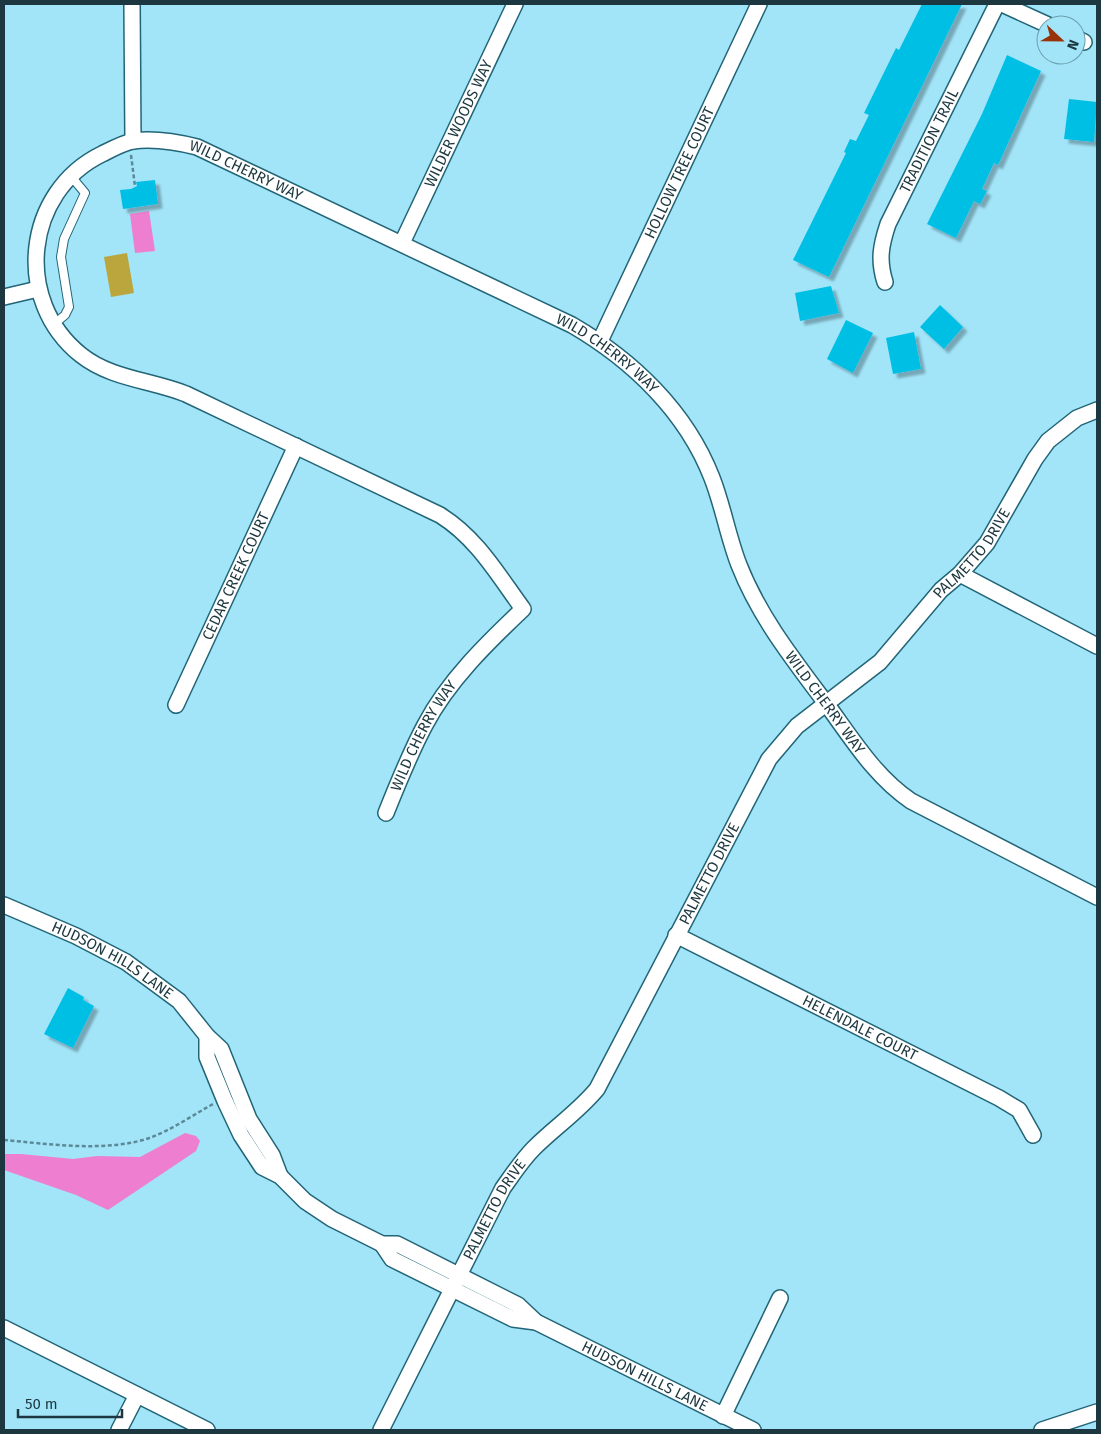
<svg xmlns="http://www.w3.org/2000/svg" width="1101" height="1434" font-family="'Fira Sans',sans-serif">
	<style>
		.green { fill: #baa63d }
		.water { fill: #ee7ecf }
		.building { fill: #00bfe5; filter: url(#shadow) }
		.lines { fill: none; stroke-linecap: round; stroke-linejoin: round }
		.service-casing { stroke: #226577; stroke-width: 10 }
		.minor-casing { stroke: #226577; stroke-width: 18 }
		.path { stroke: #5b8996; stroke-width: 2.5; stroke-dasharray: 4 2.5; stroke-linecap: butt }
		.service { stroke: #fff; stroke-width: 8 }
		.minor { stroke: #fff; stroke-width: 15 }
		.labels { text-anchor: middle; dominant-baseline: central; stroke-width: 5; stroke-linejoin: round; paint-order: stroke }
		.street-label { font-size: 15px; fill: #1c373f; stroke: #a2e4f8 }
	</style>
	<defs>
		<filter id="shadow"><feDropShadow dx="4.5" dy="4.5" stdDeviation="1" flood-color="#0004"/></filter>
	</defs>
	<rect width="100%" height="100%" fill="#a2e4f8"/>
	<!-- green -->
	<polygon class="green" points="127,253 134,293 111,297 104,257"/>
	<!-- water -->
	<g class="water">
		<polygon points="149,211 155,251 135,253 130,214"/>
		<polygon points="185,1133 196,1136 200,1141 196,1151 108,1210 76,1195 4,1170 4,1154 21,1154 73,1159 97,1156 140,1157"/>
	</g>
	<!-- building -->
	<g class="building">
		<polygon points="922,4 962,4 829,277 793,260 846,153 844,152 850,139 856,141 869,115 864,113 896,48 899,50"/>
		<polygon points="1007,55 1041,71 998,165 994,163 982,189 987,191 980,204 974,201 956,238 927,224 982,114"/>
		<polygon points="1069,99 1097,102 1094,142 1064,139"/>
		<polygon points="155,180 158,204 123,209 120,190 131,189 137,186 136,182"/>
		<polygon points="831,286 839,313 800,321 795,293"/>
		<polygon points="940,305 963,327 944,349 920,327"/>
		<polygon points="846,320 873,333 853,373 827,359"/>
		<polygon points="914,332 921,369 893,374 886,338"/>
		<polygon points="68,988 84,997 83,1000 94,1006 73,1048 44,1034"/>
	</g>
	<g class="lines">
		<!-- service casing -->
		<g class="service-casing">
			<polyline id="service" points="53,325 65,315 69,307 61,257 64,239 85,193 70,175"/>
		</g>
		<!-- minor casing -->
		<g class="minor-casing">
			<g id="minor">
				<polyline points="132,4 133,141"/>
				<polyline points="1002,4 1048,25"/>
				<polyline points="1076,38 1084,42"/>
				<path id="s1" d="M402,243L515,4"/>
				<path id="s2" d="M885,282C878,260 881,245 888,224L997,4"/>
				<polyline points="4,297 38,289"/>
				<path id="s3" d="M600,341L759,4"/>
				<polyline points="960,574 1097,646"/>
				<path id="s4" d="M176,705L296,446"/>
				<path id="s5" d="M386,813C398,783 410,753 425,725C448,681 487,643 523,609C498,575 477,538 440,515L186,394C151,380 111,379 81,355C13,301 24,192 102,154C112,149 123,143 133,141C155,138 177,142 197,147L572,325C632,360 686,411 712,478C723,506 728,537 739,565C759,616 792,658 825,702C851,737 874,776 911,801L1097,897"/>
				<path id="s6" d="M4,905L76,936L126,962L179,1001L207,1036L221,1049L249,1119L272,1155L280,1176"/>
				<path id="s7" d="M676,935L999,1098L1019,1110L1033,1135"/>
				<path id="s8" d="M207,1036V1057L225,1101L241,1135L262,1167L280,1176L305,1201L332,1219L382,1244H397L518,1305L536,1322L753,1430"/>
				<polyline points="382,1244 392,1259 513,1319 536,1322"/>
				<polyline points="4,1328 207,1430"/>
				<polyline points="723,1416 780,1298"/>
				<polyline points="119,1430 137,1395"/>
				<path id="s9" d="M381,1430L503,1188C513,1174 522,1160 534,1148C555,1127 578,1112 597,1089L769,759L797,726L880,662L941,590L960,574L987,543L1035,459L1048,441L1077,418L1097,410"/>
				<polyline points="1042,1430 1097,1412"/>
			</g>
		</g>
		<!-- path -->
		<g class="path">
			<polyline points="131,155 135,186"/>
			<path d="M4,1140C49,1144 109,1153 152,1137C173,1129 193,1115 213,1104"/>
		</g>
		<!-- service -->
		<use href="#service" class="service"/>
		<!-- minor -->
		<use href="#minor" class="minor"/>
	</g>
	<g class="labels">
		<!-- street labels -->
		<g class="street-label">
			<text stroke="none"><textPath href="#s1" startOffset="132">WILDER WOODS WAY</textPath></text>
			<text stroke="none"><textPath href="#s2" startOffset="152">TRADITION TRAIL</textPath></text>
			<text stroke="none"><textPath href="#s5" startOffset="1162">WILD CHERRY WAY</textPath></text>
			<text stroke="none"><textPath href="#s3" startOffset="186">HOLLOW TREE COURT</textPath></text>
			<text stroke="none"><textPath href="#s5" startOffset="1568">WILD CHERRY WAY</textPath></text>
			<text stroke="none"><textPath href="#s9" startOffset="1071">PALMETTO DRIVE</textPath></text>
			<text stroke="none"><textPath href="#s4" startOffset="142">CEDAR CREEK COURT</textPath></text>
			<text stroke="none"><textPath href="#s5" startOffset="1988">WILD CHERRY WAY</textPath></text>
			<text stroke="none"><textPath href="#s5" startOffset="86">WILD CHERRY WAY</textPath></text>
			<text stroke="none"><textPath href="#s9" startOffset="651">PALMETTO DRIVE</textPath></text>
			<text stroke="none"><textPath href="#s6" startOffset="122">HUDSON HILLS LANE</textPath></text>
			<text stroke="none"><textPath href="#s7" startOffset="206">HELENDALE COURT</textPath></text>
			<text stroke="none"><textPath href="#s9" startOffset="248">PALMETTO DRIVE</textPath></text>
			<text stroke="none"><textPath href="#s8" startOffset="585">HUDSON HILLS LANE</textPath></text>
		</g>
	</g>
	<!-- border -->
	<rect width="1101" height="1434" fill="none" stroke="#1c373f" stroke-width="10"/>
	<!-- north arrow -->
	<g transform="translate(1061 40) rotate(112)"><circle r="24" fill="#a2e4f8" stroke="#6c9fae"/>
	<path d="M0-4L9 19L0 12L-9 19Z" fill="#99330a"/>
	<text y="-8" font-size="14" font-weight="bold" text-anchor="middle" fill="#1c373f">N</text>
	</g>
	<!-- scale -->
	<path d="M18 1409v8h104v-8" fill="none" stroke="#1c373f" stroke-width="2.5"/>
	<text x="25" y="1409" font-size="15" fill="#1c373f" stroke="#a2e4f8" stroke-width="4" paint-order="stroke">50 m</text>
</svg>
